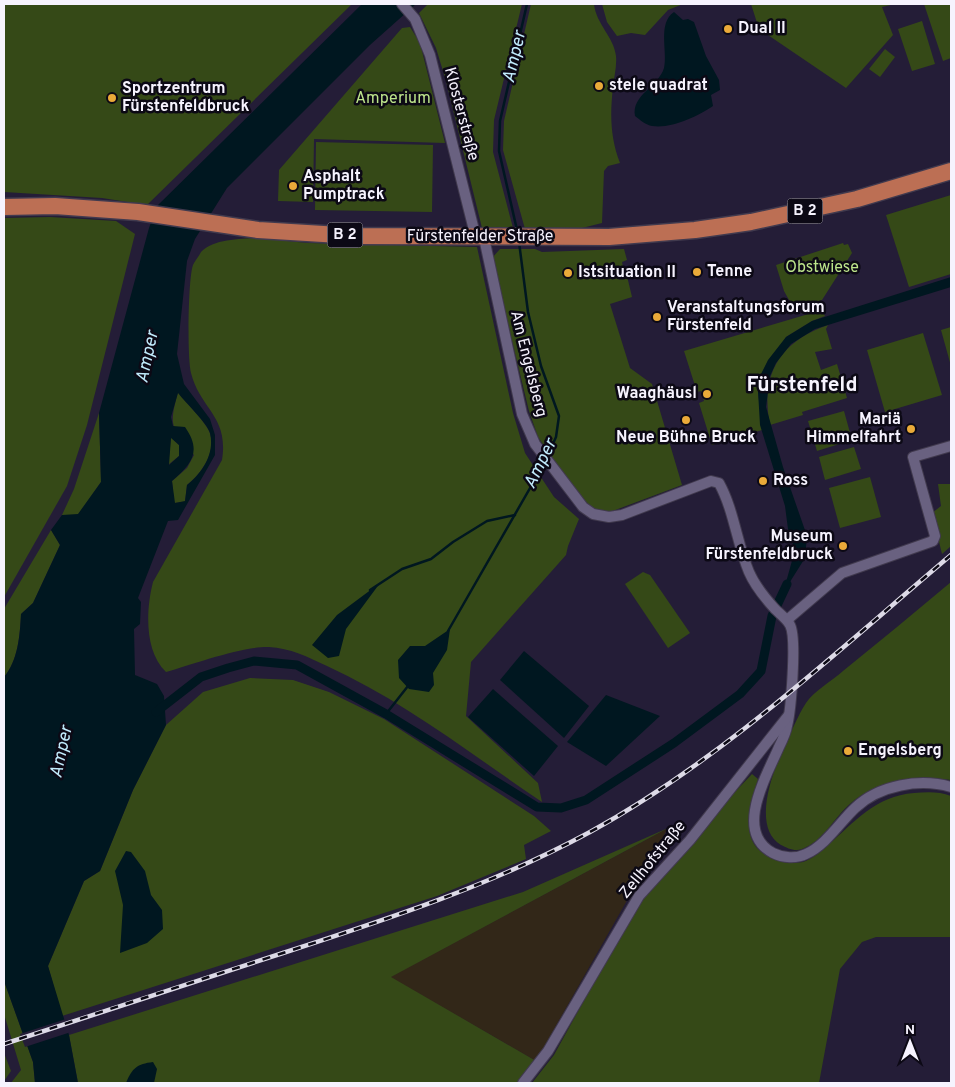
<svg xmlns="http://www.w3.org/2000/svg" width="955" height="1087" font-family="Overpass,sans-serif">
	<style>
		.industrial { fill: #322718 }
		.green { fill: #354917 }
		.water { fill: #001720; fill-rule: evenodd }
		.pier { fill: #241d37 }
		.lines { fill: none; stroke-linecap: round; stroke-linejoin: round }
		.stream { stroke: #001720; stroke-width: 2.5 }
		.canal { stroke: #001720; stroke-width: 9 }
		.minor-casing { stroke: #413a4e; stroke-width: 12 }
		.primary-casing { stroke: #413a4e; stroke-width: 19 }
		.minor { stroke: #696180; stroke-width: 10 }
		.primary { stroke: #bc6f54; stroke-width: 16 }
		.rail-casing { stroke: #dddae7; stroke-width: 4.5 }
		.rail { stroke: #0c0915; stroke-width: 2.5; stroke-dasharray: 8; stroke-linecap: butt }
		.poi-dot { fill: #eaaa39; stroke: #0c0915; stroke-width: 2 }
		.labels { text-anchor: middle; dominant-baseline: central; stroke-width: 5; stroke-linejoin: round; paint-order: stroke }
		.shield { fill: #0c0915; stroke: #b0adb8; stroke-width: 1 }
		.shield-label { font-size: 15px; font-weight: bold; fill: #f6f3fe }
		.poi-label { font-size: 16px; font-weight: bold; fill: #f6f3fe; stroke: #0c0915; text-anchor: start }
		.park-label { font-size: 16px; fill: #bde58b; stroke: #0c0915 }
		.street-label { font-size: 16px; fill: #f6f3fe; stroke: #0c0915 }
		.water-label { font-size: 18px; font-style: italic; fill: #c1ebfc; stroke: #0c0915 }
		.district-label { font-size: 21px; font-weight: bold; fill: #f6f3fe; stroke: #0c0915 }
	</style>
	<rect width="100%" height="100%" fill="#241d37"/>
	<!-- industrial -->
	<polygon class="industrial" points="668,828 536,1061 390,977"/>
	<!-- green -->
	<g class="green">
		<polygon points="4,4 352,4 147,205 102,198 4,192"/>
		<polygon points="428,4 522,4 494,120 493,152 513,228 482,228 446,81 436,48 419,13"/>
		<path d="M531,4H594C596,24 614,37 616,56C617,66 614,77 613,87C610,114 610,137 620,163L608,166L604,171L602,223L578,229H525L503,150L504,121Z"/>
		<polygon points="602,4 683,4 668,10 645,35 631,33 617,36 607,22"/>
		<polygon points="751,4 895,4 882,7 893,35 846,88 759,29"/>
		<polygon points="924,4 951,4 951,58 943,61"/>
		<polygon points="922,21 935,64 912,71 898,29"/>
		<polygon points="410,27 420,43 445,143 314,139 313,202 278,201 279,170 402,28"/>
		<polygon points="885,49 895,57 880,77 869,69"/>
		<polygon points="316,142 433,145 432,212 315,210"/>
		<polygon points="951,195 951,274 909,287 886,215"/>
		<polygon points="50,217 116,221 135,234 87,425 67,486 4,597 4,218"/>
		<path d="M256,238L308,243L477,247L513,413L525,453L554,497L579,519L568,546L566,555L471,662L466,716L538,783L542,802C472,755 404,701 327,666C308,657 290,648 269,647C243,646 194,664 166,672C144,651 146,609 153,582L222,460C229,416 200,409 191,373C187,359 188,278 193,265C195,261 199,256 201,252C213,239 240,239 256,238Z"/>
		<polygon points="843,243 844,245 848,244 852,253 822,300 799,307 789,300 784,291 776,265"/>
		<polygon points="500,249 535,249 542,252 624,249 627,260 622,262 623,267 615,270 618,279 627,276 632,297 610,304 630,368 652,384 682,485 610,512 594,509 576,493 538,437 529,411 492,258"/>
		<polygon points="822,310 825,316 812,321 786,337 758,391 762,430 712,445 699,403 704,401 701,391 697,392 684,351"/>
		<path d="M828,325L826,329L832,349L815,352L821,370L837,364L847,398L802,412L803,415L770,425C760,375 779,342 828,325Z"/>
		<polygon points="951,327 951,366 941,330"/>
		<polygon points="923,333 942,395 885,412 867,350"/>
		<path d="M178,392C186,403 204,420 209,431C218,451 201,474 187,485L185,502L174,503L172,481L187,468L194,455C172,426 168,429 178,392Z"/>
		<polygon points="844,411 852,440 817,451 808,421"/>
		<polygon points="99,413 101,482 78,515 62,515 74,489"/>
		<polygon points="171,437 179,445 179,456 168,465"/>
		<polygon points="854,447 861,469 825,480 819,457"/>
		<polygon points="870,477 881,517 840,528 829,488"/>
		<polygon points="938,484 951,484 951,546 942,554 932,513 941,506"/>
		<path d="M51,530L60,545L33,603L21,614C20,635 18,661 4,677V609Z"/>
		<polygon points="643,572 650,575 690,633 668,648 625,584"/>
		<path d="M951,582V780C917,775 878,780 851,803C834,817 824,841 802,849C795,852 787,848 781,845C751,827 773,771 784,747C791,733 797,717 806,703C814,691 832,681 843,671C879,642 915,612 951,582Z"/>
		<polygon points="250,678 293,680 329,692 384,719 534,816 551,831 524,845 526,859 437,896 62,1016 48,966 84,881 100,871 133,790 166,725 203,692"/>
		<path d="M752,774L758,779C750,808 736,847 776,859C784,862 795,864 803,862C812,859 821,852 828,845C855,822 875,796 914,793C926,792 939,791 951,796V937H876L862,942L840,969L819,1083H532L554,1055L637,904L714,814Z"/>
		<polygon points="668,828 391,977 536,1061 518,1083 78,1083 69,1035 523,892"/>
		<polygon points="4,981 33,1062 35,1083 11,1083 21,1070 4,1014"/>
		<polygon points="4,1053 11,1071 4,1081"/>
	</g>
	<!-- water -->
	<g class="water">
		<path d="M362,4H416L370,45L227,188L195,239L187,261L177,354L184,384L210,419L215,435V455L178,520L168,521L138,598L141,602L140,624L134,629L135,675L157,684L164,696L166,725L133,790L100,871L84,881L48,966L69,1035L78,1083H35L33,1062L4,981V677C18,661 20,635 21,614L33,603L60,545L51,530L62,515L78,514L101,482L99,413L149,228L157,206ZM178,393C185,402 207,423 210,433C215,454 202,473 187,485L185,501L175,503L172,481C192,464 202,451 185,427L173,426L171,417ZM171,438L179,445V456L169,465Z"/>
		<path d="M674,12L683,20L688,19L694,22L706,56L719,80L720,90L711,95L713,106C698,116 672,129 652,126C646,125 640,120 635,116C631,95 659,86 664,68C668,52 657,23 674,12Z"/>
		<polygon points="951,277 951,287 815,329 791,344 776,363 770,376 766,407 783,467 807,536 805,558 783,593 795,550 788,529 785,506 760,425 758,391 761,374 768,360 786,337 812,321"/>
		<polygon points="380,583 346,629 339,656 328,658 312,645 337,615"/>
		<polygon points="450,629 447,650 433,673 434,685 429,692 409,689 399,678 398,660 410,646 425,646"/>
		<polygon points="524,651 589,706 564,738 500,680"/>
		<polygon points="493,689 558,746 534,776 468,717"/>
		<polygon points="606,695 660,716 606,766 567,742"/>
		<polygon points="126,851 131,852 145,871 151,895 162,910 163,929 147,943 120,953 123,905 115,871"/>
		<path d="M153,1062L157,1069L154,1083H126C132,1068 137,1064 153,1062Z"/>
	</g>
	<!-- pier -->
	<polygon class="pier" points="66,1019 71,1032 25,1047 20,1034"/>
	<g class="lines">
		<!-- stream -->
		<g class="stream">
			<polyline points="517,230 499,151 500,121 527,4"/>
			<polyline points="519,242 528,312 541,366 559,416 556,437 548,455"/>
			<polyline points="370,590 402,569 431,559 453,542 487,521 515,515"/>
			<polyline points="448,631 545,462"/>
			<polyline points="386,714 408,686"/>
		</g>
		<!-- canal -->
		<polyline class="canal" points="156,712 201,677 228,668 254,661 297,665 386,714 537,807 561,808 586,800 674,743 740,694 761,671 772,616 787,584"/>
		<!-- minor casing -->
		<g class="minor-casing">
			<g id="minor">
				<polyline points="402,4 415,19 430,55 476,238"/>
				<path d="M484,238L522,414L535,444L583,507L593,514L609,517L622,515L711,481L719,483C734,510 737,544 749,572C755,586 765,598 775,609C780,614 787,619 790,625C797,638 791,710 787,726C786,733 782,741 779,747C767,775 733,832 773,853C783,858 796,859 806,854C826,845 840,822 855,808C879,785 920,778 951,787"/>
				<polyline points="787,620 842,573 933,541 935,536 913,457 951,446"/>
				<polyline points="523,1083 548,1051 639,896 690,840 788,716"/>
			</g>
		</g>
		<!-- primary casing -->
		<g class="primary-casing">
			<polyline id="primary" points="4,207 55,206 138,212 258,230 356,236 609,237 695,230 751,222 857,199 951,171"/>
		</g>
		<!-- minor -->
		<use href="#minor" class="minor"/>
		<!-- primary -->
		<use href="#primary" class="primary"/>
		<!-- rail casing -->
		<g class="rail-casing">
			<path id="rail" d="M4,1044C97,1013 190,983 283,953C388,919 492,885 590,832C723,759 836,652 951,555"/>
		</g>
		<!-- rail -->
		<use href="#rail" class="rail"/>
	</g>
	<!-- markers -->
	<g class="poi-dot">
		<circle cx="728" cy="29" r="5"/>
		<circle cx="599" cy="86" r="5"/>
		<circle cx="112" cy="98" r="5"/>
		<circle cx="293" cy="186" r="5"/>
		<circle cx="697" cy="272" r="5"/>
		<circle cx="568" cy="273" r="5"/>
		<circle cx="657" cy="317" r="5"/>
		<circle cx="707" cy="394" r="5"/>
		<circle cx="686" cy="420" r="5"/>
		<circle cx="911" cy="429" r="5"/>
		<circle cx="763" cy="481" r="5"/>
		<circle cx="843" cy="546" r="5"/>
		<circle cx="848" cy="751" r="5"/>
	</g>
	<g class="labels">
		<!-- shield labels -->
		<g class="shield">
			<rect x="787.5" y="198.5" width="35" height="25" rx="4"/>
			<rect x="327.5" y="222.5" width="35" height="25" rx="4"/>
		</g>
		<g class="shield-label">
			<text x="805" y="211">B 2</text>
			<text x="345" y="235">B 2</text>
		</g>
		<!-- poi labels -->
		<g class="poi-label">
			<text x="738" y="29">Dual II</text>
			<text x="609" y="86">stele quadrat</text>
			<text x="122" y="89">Sportzentrum<tspan x="122" dy="18">Fürstenfeldbruck</tspan></text>
			<text x="303" y="177">Asphalt<tspan x="303" dy="18">Pumptrack</tspan></text>
			<text x="707" y="272">Tenne</text>
			<text x="578" y="273">Istsituation II</text>
			<text x="667" y="308">Veranstaltungsforum<tspan x="667" dy="18">Fürstenfeld</tspan></text>
			<text x="697" y="394" text-anchor="end">Waaghäusl</text>
			<text x="901" y="420" text-anchor="end">Mariä<tspan x="901" dy="18">Himmelfahrt</tspan></text>
			<text x="686" y="438" text-anchor="middle">Neue Bühne Bruck</text>
			<text x="773" y="481">Ross</text>
			<text x="833" y="537" text-anchor="end">Museum<tspan x="833" dy="18">Fürstenfeldbruck</tspan></text>
			<text x="858" y="751">Engelsberg</text>
		</g>
		<!-- park labels -->
		<g class="park-label">
			<text x="393" y="99">Amperium</text>
			<text x="822" y="268">Obstwiese</text>
		</g>
		<!-- street labels -->
		<g class="street-label">
			<text transform="translate(461 114) rotate(75)">Klosterstraße</text>
			<text x="480" y="237">Fürstenfelder Straße</text>
			<text transform="translate(528 364) rotate(76)">Am Engelsberg</text>
			<text transform="translate(653 860) rotate(-51)">Zellhofstraße</text>
		</g>
		<!-- water labels -->
		<g class="water-label">
			<text transform="translate(515 57) rotate(-77)">Amper</text>
			<text transform="translate(148 357) rotate(-78)">Amper</text>
			<text transform="translate(541 464) rotate(-64)">Amper</text>
			<text transform="translate(62 752) rotate(-78)">Amper</text>
		</g>
		<!-- district labels -->
		<g class="district-label">
			<text x="802" y="385">Fürstenfeld</text>
		</g>
	</g>
	<!-- border -->
	<rect width="955" height="1087" fill="none" stroke="#f6f3fe" stroke-width="10"/>
	<!-- north arrow -->
	<g transform="translate(910 1042)" stroke="#0c0915" stroke-width="4" paint-order="stroke">
	<path d="M0-4L9 19L0 12L-9 19Z" fill="#f6f3fe"/>
	<text y="-8" font-size="14" font-weight="bold" text-anchor="middle" fill="#f6f3fe">N</text>
	</g>
</svg>
